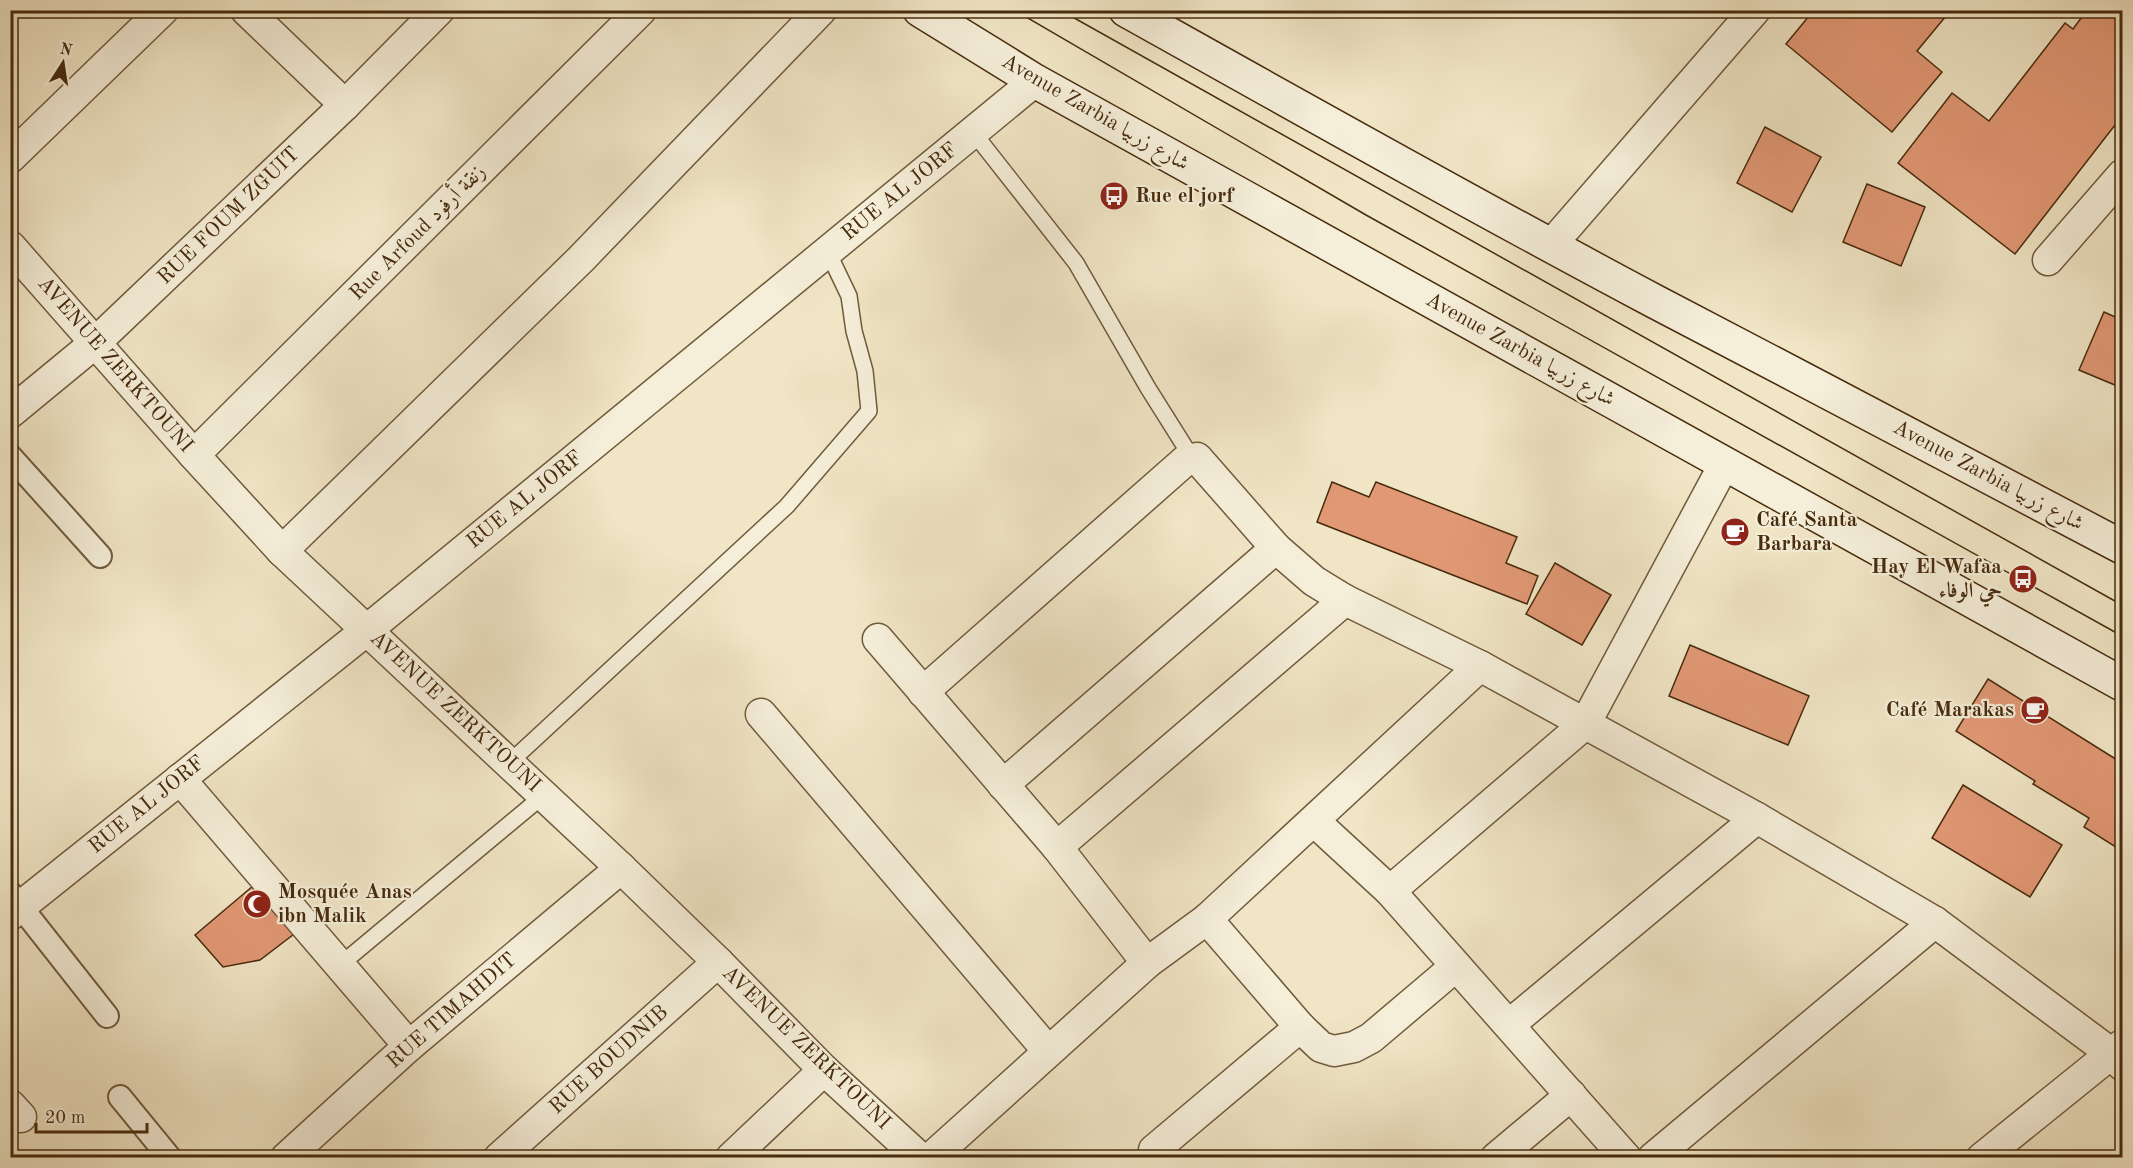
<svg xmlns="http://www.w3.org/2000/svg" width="2133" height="1168" font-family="'Old Standard TT',Amiri,serif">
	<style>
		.building { fill: #e19875; stroke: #472b0d; stroke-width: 1.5 }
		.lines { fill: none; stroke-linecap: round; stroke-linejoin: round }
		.service-casing { stroke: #715a3b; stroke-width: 18 }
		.pedestrian-casing { stroke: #715a3b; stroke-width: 26 }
		.minor-casing { stroke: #715a3b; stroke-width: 33 }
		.secondary-casing { stroke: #472b0d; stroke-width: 36 }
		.service { stroke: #f5eed9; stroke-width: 15 }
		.pedestrian { stroke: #f5eed9; stroke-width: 22 }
		.minor { stroke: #f5eed9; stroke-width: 30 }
		.secondary { stroke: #f5eed9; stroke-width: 33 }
		.tram { stroke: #472b0d; stroke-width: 1.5 }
		.labels { text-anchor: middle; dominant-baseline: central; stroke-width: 4.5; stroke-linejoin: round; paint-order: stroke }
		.street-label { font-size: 21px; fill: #472b0d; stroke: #f5eed9 }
		.poi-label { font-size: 21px; font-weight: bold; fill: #472b0d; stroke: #f5eed9; text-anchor: start }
	</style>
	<rect width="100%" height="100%" fill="#f0e5c5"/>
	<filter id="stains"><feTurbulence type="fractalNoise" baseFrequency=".00333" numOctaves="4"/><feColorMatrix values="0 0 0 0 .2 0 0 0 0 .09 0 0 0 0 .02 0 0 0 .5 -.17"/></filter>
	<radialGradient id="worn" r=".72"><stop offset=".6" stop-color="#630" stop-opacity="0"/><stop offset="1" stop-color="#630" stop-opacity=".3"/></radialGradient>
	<!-- building -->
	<g class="building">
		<polygon points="1814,10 1951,10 1917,51 1942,72 1892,132 1786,44"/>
		<polygon points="2087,10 2122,10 2122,116 2015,254 1898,163 1952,93 1989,121 2065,23 2073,29"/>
		<polygon points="1765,127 1821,157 1792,212 1737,183"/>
		<polygon points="1867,184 1925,207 1901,266 1843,242"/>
		<polygon points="2104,312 2122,320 2122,388 2079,370"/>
		<polygon points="1332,482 1369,497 1376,482 1517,537 1506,563 1538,576 1527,604 1317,522"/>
		<polygon points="1555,563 1611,595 1582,645 1526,614"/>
		<polygon points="1690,645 1809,696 1788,745 1669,696"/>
		<polygon points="1988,679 2122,763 2122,851 2084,827 2089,818 2033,784 2035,781 1956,731"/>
		<polygon points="1963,785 2062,845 2030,897 1932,838"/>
		<polygon points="260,880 302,928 260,960 223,967 195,935"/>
	</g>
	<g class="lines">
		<!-- service casing -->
		<g class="service-casing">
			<g id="service">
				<polyline points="973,132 1076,263 1148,388 1192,458"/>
				<polyline points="509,763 787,506 869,411 865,371 854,331 849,296 828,252"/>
				<polyline points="340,965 544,795"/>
			</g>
		</g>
		<!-- pedestrian casing -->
		<g class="pedestrian-casing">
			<g id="pedestrian">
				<polyline points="10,456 100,556"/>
				<polyline points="10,893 107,1016"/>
				<polyline points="120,1097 170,1158"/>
			</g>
		</g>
		<!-- minor casing -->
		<g class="minor-casing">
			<g id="minor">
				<polyline points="246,10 345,105"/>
				<polyline points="10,158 163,10"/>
				<polyline points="1551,245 1755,10"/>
				<polyline points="10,246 194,455 282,551 621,868 718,962 824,1070 920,1158"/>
				<polyline points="2048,260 2122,175"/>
				<polyline points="10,413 95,343 345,105 439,10"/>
				<polyline points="194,455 641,10"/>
				<polyline points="282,551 581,259 821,10"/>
				<polyline points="878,639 1057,847 1147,963"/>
				<polyline points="923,692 1186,460 1197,458 1276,548 1314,581 1345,600 1480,666 1757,818 1935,922 2112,1054 2122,1065"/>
				<polyline points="761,714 1048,1051"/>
				<polyline points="180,779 409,1046"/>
				<polyline points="1003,785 1276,548"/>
				<polyline points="1314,821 1390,891 1626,1158"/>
				<polyline points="1057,847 1345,600"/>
				<polyline points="1390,891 1585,724 1725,463"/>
				<polyline points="10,915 367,630 1035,81"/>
				<polyline points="1207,919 1300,1027 1321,1047 1334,1051 1354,1047 1371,1038 1456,966"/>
				<polyline points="1509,1025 1757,818"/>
				<polyline points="10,1105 21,1117"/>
				<polyline points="286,1158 409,1046 621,868"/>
				<polyline points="499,1158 718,962"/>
				<polyline points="731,1158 824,1070"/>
				<polyline points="931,1158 1147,963 1207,919 1480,666"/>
				<polyline points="1160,1158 1154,1150 1300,1027"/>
				<polyline points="1496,1158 1571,1095"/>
				<polyline points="1653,1158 1935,922"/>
				<polyline points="1982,1158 2122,1045"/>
			</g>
		</g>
		<!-- secondary casing -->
		<g class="secondary-casing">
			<g id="secondary">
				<polyline points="920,10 1035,81 2122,684"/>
				<path d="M1126,10C1301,108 1477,207 1654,301C1810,383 1967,464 2122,547"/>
			</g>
		</g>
		<!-- service -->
		<use href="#service" class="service"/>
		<!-- pedestrian -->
		<use href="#pedestrian" class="pedestrian"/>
		<!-- minor -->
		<use href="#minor" class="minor"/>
		<!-- secondary -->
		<use href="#secondary" class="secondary"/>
		<!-- tram -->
		<g class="tram">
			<polyline points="1014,10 1366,215 2122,636"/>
			<polyline points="1060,10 2122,605"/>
		</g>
	</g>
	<!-- icons -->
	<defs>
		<g id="bus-disc" transform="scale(1.5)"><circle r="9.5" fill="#8f2418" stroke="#f5eed9"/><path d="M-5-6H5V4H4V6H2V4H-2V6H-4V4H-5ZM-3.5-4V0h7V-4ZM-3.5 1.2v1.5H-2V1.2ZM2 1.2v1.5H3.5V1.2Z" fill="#fff"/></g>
		<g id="cafe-disc" transform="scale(1.5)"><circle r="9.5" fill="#8f2418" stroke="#f5eed9"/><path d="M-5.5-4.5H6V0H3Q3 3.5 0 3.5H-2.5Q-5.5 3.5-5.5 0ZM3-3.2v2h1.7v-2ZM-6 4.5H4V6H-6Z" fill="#fff"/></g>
		<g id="mosque-disc" transform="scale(1.5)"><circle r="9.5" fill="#8f2418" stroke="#f5eed9"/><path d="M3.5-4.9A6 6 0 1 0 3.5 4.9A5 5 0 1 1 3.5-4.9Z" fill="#fff"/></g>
	</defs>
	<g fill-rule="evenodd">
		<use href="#bus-disc" x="1114" y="196"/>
		<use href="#cafe-disc" x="1735" y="532"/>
		<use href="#bus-disc" x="2023" y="579"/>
		<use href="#cafe-disc" x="2035" y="710"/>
		<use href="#mosque-disc" x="257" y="904"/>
	</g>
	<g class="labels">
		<!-- street labels -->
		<g class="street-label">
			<text transform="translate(1095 113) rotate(30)">Avenue Zarbia شارع زربيا</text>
			<text transform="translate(900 192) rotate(-39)">RUE AL JORF</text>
			<text transform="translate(229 216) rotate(-44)">RUE FOUM ZGUIT</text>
			<text transform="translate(418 233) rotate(-45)">Rue Arfoud زنقة أرفود</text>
			<text transform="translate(1520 350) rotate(29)">Avenue Zarbia شارع زربيا</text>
			<text transform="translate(115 365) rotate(49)">AVENUE ZERKTOUNI</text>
			<text transform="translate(1988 476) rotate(28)">Avenue Zarbia شارع زربيا</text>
			<text transform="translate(525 500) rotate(-39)">RUE AL JORF</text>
			<text transform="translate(455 712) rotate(43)">AVENUE ZERKTOUNI</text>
			<text transform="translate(147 805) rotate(-39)">RUE AL JORF</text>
			<text transform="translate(452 1011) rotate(-41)">RUE TIMAHDIT</text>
			<text transform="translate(806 1048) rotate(44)">AVENUE ZERKTOUNI</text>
			<text transform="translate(609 1060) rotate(-42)">RUE BOUDNIB</text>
		</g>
		<!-- poi labels -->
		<g class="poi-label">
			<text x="1135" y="196">Rue el jorf</text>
			<text x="1756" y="520">Café Santa<tspan x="1756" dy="24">Barbara</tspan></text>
			<text x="2002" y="567" text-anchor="end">Hay El Wafaa<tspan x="2002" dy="24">حي الوفاء</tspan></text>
			<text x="2014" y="710" text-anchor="end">Café Marakas</text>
			<text x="278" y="892">Mosquée Anas<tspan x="278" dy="24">ibn Malik</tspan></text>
		</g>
	</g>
	<!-- margin -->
	<rect width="2133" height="1168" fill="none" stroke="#f0e5c5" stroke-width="36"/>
	<rect x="12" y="12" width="2109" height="1144" fill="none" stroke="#472b0d" stroke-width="3"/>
	<rect x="18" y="18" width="2097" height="1132" fill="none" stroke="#472b0d" stroke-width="1.5"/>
	<!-- north arrow -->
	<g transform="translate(63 63) rotate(12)" stroke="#f5eed9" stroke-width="4.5" paint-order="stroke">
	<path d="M0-4.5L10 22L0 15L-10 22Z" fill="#472b0d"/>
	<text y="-9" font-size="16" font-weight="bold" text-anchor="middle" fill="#472b0d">N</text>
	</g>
	<!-- scale -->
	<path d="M36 1123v9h111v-9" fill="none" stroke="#472b0d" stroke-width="3"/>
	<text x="45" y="1123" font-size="18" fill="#472b0d" stroke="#f5eed9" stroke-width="4.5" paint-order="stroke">20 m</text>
	<rect width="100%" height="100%" filter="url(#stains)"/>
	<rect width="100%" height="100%" fill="url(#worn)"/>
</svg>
